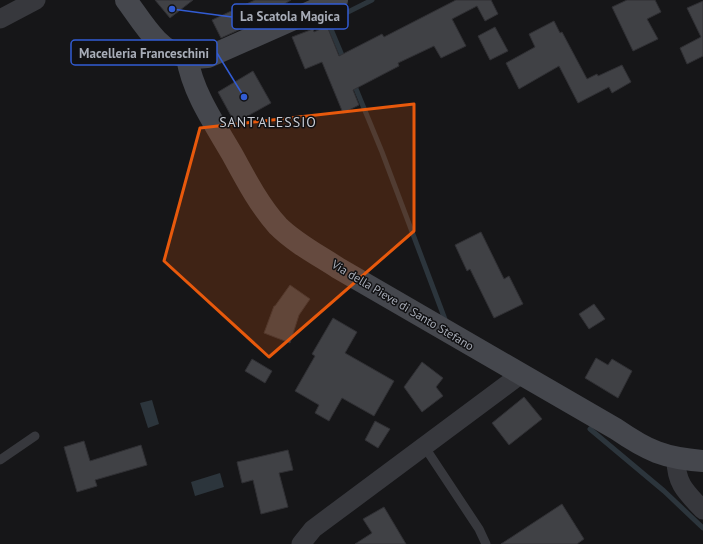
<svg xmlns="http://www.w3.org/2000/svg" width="703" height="544" font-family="'PT Sans',sans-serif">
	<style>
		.water { fill: #2c353c }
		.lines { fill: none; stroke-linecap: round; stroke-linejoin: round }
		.stream { stroke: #2c353c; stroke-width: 5 }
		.building { fill: #404145; stroke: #303034 }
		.lane { stroke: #37383d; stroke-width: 9 }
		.street { stroke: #37383d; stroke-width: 19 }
		.secondary { stroke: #45474d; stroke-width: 22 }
		.marked { fill: #e8590c; fill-opacity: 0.2; stroke: #e8590c; stroke-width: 3; stroke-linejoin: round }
		.labels { text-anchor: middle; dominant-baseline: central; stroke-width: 3; stroke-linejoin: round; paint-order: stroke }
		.street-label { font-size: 12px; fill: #a8adb8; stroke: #111113 }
		.quarter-label { font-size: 14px; letter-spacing: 1px; fill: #c9ccd4; stroke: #111113 }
		.leader { fill: none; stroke: #325cd3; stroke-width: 1.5 }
		.callout-dot { fill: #325cd3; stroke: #111113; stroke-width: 1.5 }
		.callout { fill: #111113; stroke: #325cd3; stroke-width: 1.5 }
		.callout-label { font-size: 13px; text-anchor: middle; font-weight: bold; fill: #a8adb8 }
	</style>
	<rect width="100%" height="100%" fill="#161618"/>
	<!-- water -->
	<g class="water">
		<polygon points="152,400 159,424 148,428 140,403"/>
		<polygon points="220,473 224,487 195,496 191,482"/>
	</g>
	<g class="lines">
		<!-- stream -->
		<g class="stream">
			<polyline points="344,60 328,22 372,0"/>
			<polyline points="354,84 382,152 446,322"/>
			<polyline points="590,429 664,491 703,528"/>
		</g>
	</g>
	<!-- building -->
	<g class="building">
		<polygon points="155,0 193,0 170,18"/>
		<polygon points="255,0 291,0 268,14 269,16 221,38 212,20"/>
		<polygon points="456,0 491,0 498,14 485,21 477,6 452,19 466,46 441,58 434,46 398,63 399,66 353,90 359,105 343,113 322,62 305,69 292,37 313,29 314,32 327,26 339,56 382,34 384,37"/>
		<polygon points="627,0 655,0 661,12 647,19 658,39 633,51 612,7"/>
		<polygon points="703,1 703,56 687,64 680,48 701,37 687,8"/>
		<polygon points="554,21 560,33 562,32 587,79 597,74 598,76 622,65 631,82 612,93 609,87 578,103 559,66 519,89 506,63 535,47 529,34"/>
		<polygon points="495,27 508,51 490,60 478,36"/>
		<polygon points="253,71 271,103 235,123 218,92"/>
		<polygon points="481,232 504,279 509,276 523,304 494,318 470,269 467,271 455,245"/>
		<polygon points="290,285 310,299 299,315 290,343 264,333 274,306 275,306"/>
		<polygon points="594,304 605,319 589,329 579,314"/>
		<polygon points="333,318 357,332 345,353 394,381 374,416 342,398 329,421 315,413 319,405 295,391 315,356 312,354"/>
		<polygon points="596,358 608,365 612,359 632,371 618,398 585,378"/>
		<polygon points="252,359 272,371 265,383 245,371"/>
		<polygon points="422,362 443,378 436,387 443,396 422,412 404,387"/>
		<polygon points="524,397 542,419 509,445 492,423"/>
		<polygon points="375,421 390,429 378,448 365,440"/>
		<polygon points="84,441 90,461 141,445 147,465 95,480 97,486 77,492 64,447"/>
		<polygon points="288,450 293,470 279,473 288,507 261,514 253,480 242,483 237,462"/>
		<polygon points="562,504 584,539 577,544 501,544"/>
		<polygon points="384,507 406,544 355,544 372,533 363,519"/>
	</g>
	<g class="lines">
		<!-- lane -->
		<g class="lane">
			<polyline points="424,446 479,529 486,544"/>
			<polyline points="0,460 35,436"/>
		</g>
		<!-- street -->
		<g class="street">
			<polyline points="0,19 36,0"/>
			<path d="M676,459C676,484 686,492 703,510"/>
			<polyline points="301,544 313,529 520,375"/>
		</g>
		<!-- secondary -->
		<g class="secondary">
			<path d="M126,0C142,21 158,52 186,57C193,59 201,57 208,57L337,0"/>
			<path d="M187,58C193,93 214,123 232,154C245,178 259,205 278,226C295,243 318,255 338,268L616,429C648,451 664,458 703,461"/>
		</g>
	</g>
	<!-- marked area -->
	<path class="marked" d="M414,104V231L269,357L164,261L200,128Z"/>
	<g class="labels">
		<!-- street labels -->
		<g class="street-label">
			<text transform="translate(403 305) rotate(31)">Via della Pieve di Santo Stefano</text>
		</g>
		<!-- quarter labels -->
		<g class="quarter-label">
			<text x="268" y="122">SANT'ALESSIO</text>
		</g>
	</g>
	<!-- callouts -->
	<path class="leader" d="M172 9L232 17M244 97L217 53"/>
	<g class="callout-dot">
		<circle cx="172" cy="9" r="4"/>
		<circle cx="244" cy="97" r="4"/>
	</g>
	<g class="callout">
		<rect x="232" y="4" width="116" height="25" rx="4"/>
		<rect x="71" y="40" width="146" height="25" rx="4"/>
	</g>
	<g class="callout-label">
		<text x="290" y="21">La Scatola Magica</text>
		<text x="144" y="58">Macelleria Franceschini</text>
	</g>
</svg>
